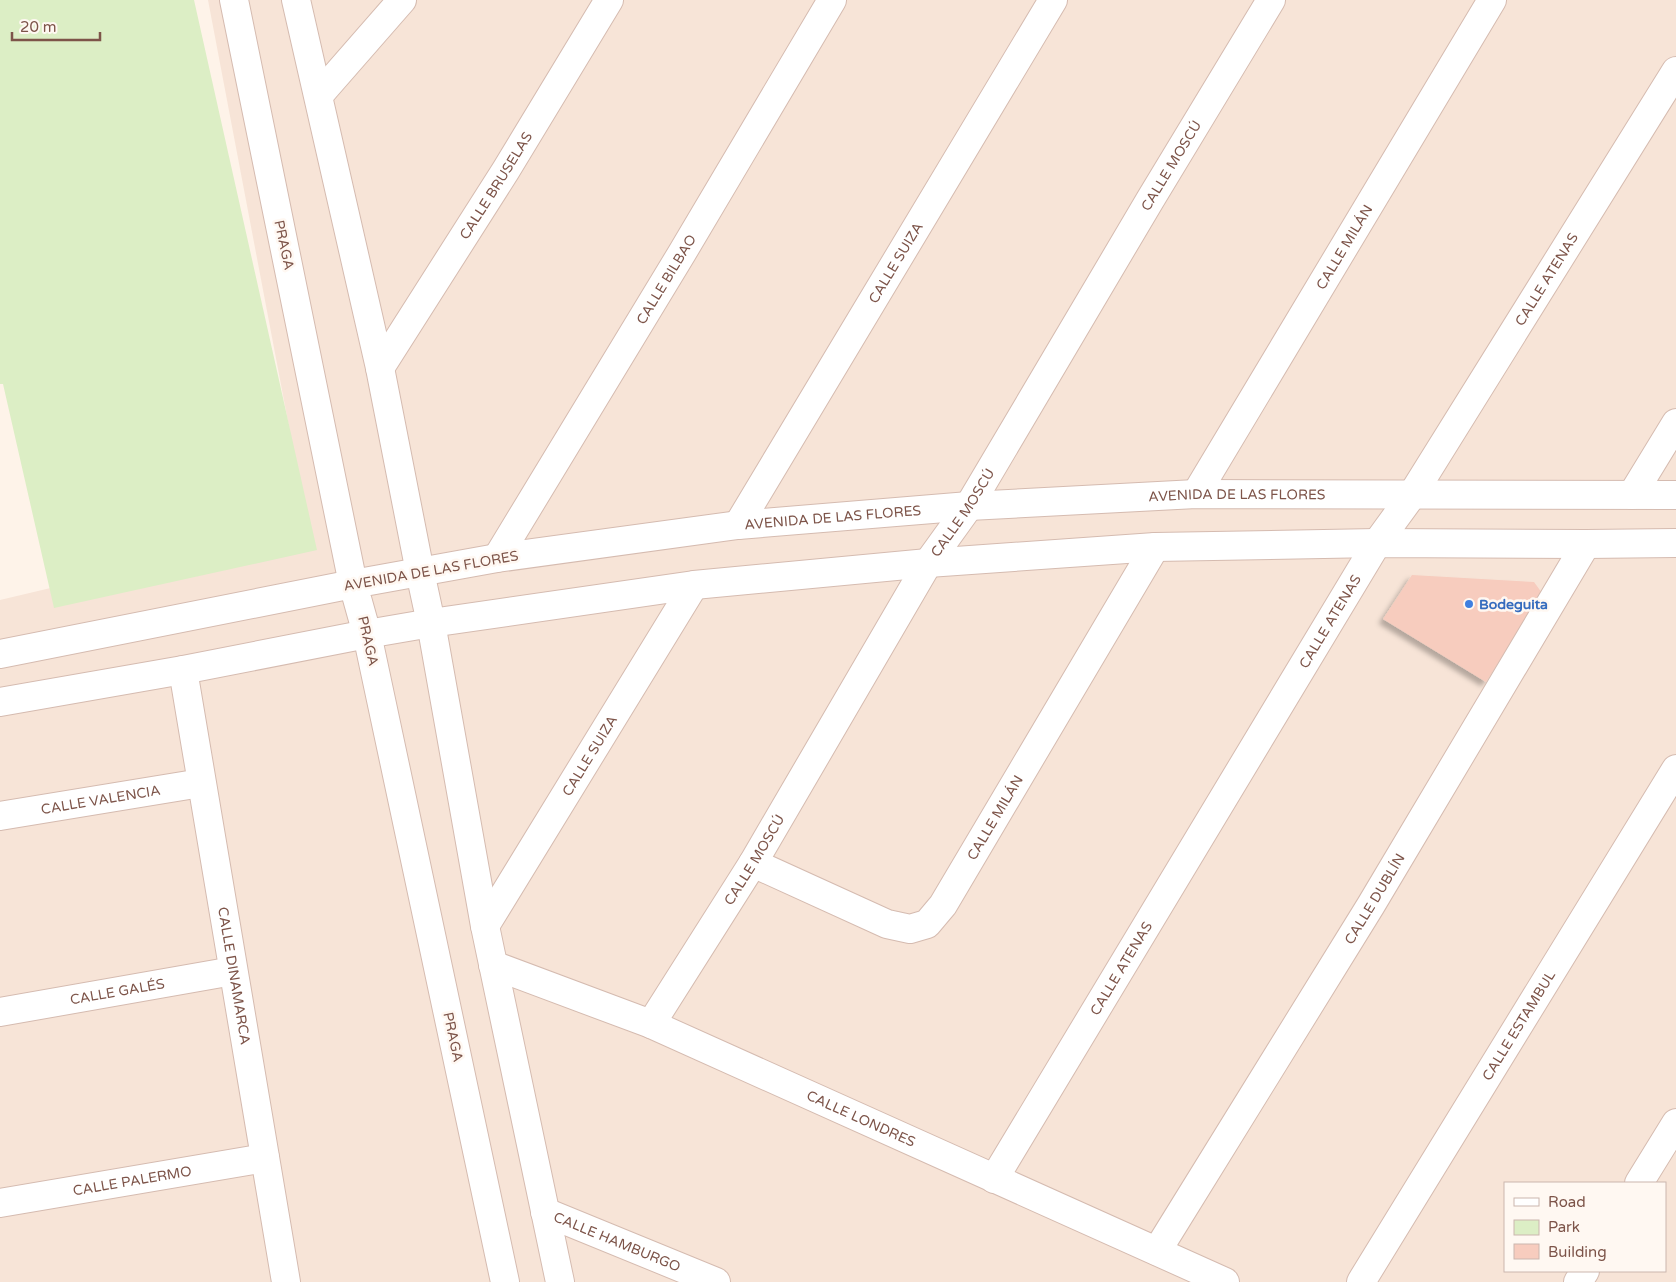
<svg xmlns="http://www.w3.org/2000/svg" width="1676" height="1282" font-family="'Varela Round',sans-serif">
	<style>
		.residential { fill: #f7e4d7; fill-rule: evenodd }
		.green { fill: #dceec5 }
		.building { fill: #f7ccbe; filter: url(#shadow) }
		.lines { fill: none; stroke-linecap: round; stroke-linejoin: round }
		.minor-casing { stroke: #d5bbb0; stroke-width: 30 }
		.tertiary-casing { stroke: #d5bbb0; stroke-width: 30 }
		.minor { stroke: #fff; stroke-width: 28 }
		.tertiary { stroke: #fff; stroke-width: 28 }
		.shop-dot { fill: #3f7fe0; stroke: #fff8f2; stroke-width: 2 }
		.labels { text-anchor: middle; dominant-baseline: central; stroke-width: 5; stroke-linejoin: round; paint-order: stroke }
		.street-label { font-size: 14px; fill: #7d5449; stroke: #fff8f2 }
		.shop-label { font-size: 14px; font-weight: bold; fill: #366cbe; stroke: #fff8f2; text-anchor: start }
	</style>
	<defs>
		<filter id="shadow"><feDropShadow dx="-4.5" dy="4.5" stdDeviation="2.5" flood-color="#0004"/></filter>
	</defs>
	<rect width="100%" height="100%" fill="#fef3e9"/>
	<!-- residential -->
	<path class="residential" d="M208,0H1676V1282H0V600L308,527ZM1505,1183H1665V1271H1505Z"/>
	<!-- green -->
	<polygon class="green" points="0,0 194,0 317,550 54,608 3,384 0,384"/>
	<!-- building -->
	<polygon class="building" points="1412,575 1534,582 1542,593 1486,682 1383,619"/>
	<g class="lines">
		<!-- minor casing -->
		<g class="minor-casing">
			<g id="minor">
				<polyline points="296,0 380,368 420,572"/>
				<polyline points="319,95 402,0"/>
				<path id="s1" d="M380,368L506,170L609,0"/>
				<path id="s2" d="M1196,494L1492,0"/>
				<polyline points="1632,495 1676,423"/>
				<path id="s3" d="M738,525L1053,0"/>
				<path id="s4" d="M497,558L682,253L832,0"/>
				<polyline points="0,654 353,584 234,0"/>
				<path id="s5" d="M183,670L286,1282"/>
				<polyline points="0,702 183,670 367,634"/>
				<path id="s6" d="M0,816L201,783"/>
				<path id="s7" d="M753,863L887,924L910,929L927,924L943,905L1155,547"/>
				<path id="s8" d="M485,926L694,585"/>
				<path id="s9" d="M493,965L651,1024L1225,1282"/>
				<path id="s10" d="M0,1012L233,971"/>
				<path id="s11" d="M651,1024L753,863L928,563L969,506L1150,200L1271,0"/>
				<path id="s12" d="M994,1179L1377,543L1412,495L1676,71"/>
				<polyline points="1639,1183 1676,1123"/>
				<path id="s13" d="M0,1203L265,1158"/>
				<path id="s14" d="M545,1212L716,1282"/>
				<path id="s15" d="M1157,1251L1371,905L1586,544"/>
				<path id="s16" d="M1361,1282L1676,769"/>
				<polyline points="1578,1282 1585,1271"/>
			</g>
		</g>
		<!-- tertiary casing -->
		<g class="tertiary-casing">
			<g id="tertiary">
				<polyline points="420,572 431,623 485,926 560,1282"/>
				<polyline points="367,634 431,623 694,585 928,563 1155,547 1377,543 1586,544 1676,543"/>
				<path id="s17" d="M505,1282L367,634L353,584L497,558L738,525L969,506L1196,494L1676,495"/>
			</g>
		</g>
		<!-- minor -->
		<use href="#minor" class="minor"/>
		<!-- tertiary -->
		<use href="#tertiary" class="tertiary"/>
	</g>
	<!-- markers -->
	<circle class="shop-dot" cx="1469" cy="604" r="5"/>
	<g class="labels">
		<!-- street labels -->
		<g class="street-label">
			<text stroke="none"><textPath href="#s11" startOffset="1004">CALLE MOSCÚ</textPath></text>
			<text stroke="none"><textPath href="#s1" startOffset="216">CALLE BRUSELAS</textPath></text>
			<text transform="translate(284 245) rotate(78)">PRAGA</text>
			<text stroke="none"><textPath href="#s2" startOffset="288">CALLE MILÁN</textPath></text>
			<text stroke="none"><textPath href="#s3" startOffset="306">CALLE SUIZA</textPath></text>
			<text stroke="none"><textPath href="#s12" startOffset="1056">CALLE ATENAS</textPath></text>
			<text stroke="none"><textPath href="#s4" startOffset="326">CALLE BILBAO</textPath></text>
			<text stroke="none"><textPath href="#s17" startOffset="1604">AVENIDA DE LAS FLORES</textPath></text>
			<text stroke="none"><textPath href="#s11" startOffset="599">CALLE MOSCÚ</textPath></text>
			<text stroke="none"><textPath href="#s17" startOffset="1199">AVENIDA DE LAS FLORES</textPath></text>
			<text transform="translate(431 571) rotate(-10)">AVENIDA DE LAS FLORES</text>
			<text stroke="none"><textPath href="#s12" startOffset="651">CALLE ATENAS</textPath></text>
			<text transform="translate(368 641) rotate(77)">PRAGA</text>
			<text stroke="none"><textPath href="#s8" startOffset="200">CALLE SUIZA</textPath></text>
			<text stroke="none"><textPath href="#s6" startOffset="102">CALLE VALENCIA</textPath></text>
			<text stroke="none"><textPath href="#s7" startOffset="315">CALLE MILÁN</textPath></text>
			<text stroke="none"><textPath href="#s11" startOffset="194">CALLE MOSCÚ</textPath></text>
			<text stroke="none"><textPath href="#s15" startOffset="414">CALLE DUBLÍN</textPath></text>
			<text stroke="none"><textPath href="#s12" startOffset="246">CALLE ATENAS</textPath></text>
			<text stroke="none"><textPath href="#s5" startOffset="310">CALLE DINAMARCA</textPath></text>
			<text stroke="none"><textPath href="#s10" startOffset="119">CALLE GALÉS</textPath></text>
			<text stroke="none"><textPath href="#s16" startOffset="301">CALLE ESTAMBUL</textPath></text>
			<text transform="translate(453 1037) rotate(78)">PRAGA</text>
			<text stroke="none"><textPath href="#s9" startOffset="399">CALLE LONDRES</textPath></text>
			<text stroke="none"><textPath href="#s13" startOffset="134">CALLE PALERMO</textPath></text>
			<text stroke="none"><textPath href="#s14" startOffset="78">CALLE HAMBURGO</textPath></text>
		</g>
		<!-- shop labels -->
		<g class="shop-label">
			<text x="1479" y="604">Bodeguita</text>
		</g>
	</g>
	<!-- legend -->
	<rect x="1504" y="1182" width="162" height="90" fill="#fff8f2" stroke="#cbb6ae"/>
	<rect x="1514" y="1198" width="25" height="8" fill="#ffffff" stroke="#cbb6ae"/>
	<text x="1548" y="1207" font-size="15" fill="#7d5449">Road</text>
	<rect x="1514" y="1220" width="25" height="15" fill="#dceec5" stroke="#cbb6ae"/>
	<text x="1548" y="1232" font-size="15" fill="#7d5449">Park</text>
	<rect x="1514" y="1244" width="25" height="15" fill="#f7ccbe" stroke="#cbb6ae"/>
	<text x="1548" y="1257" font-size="15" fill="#7d5449">Building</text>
	<!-- scale -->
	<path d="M12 32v8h88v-8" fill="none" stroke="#7d5449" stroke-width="2.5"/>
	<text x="20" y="32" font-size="15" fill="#7d5449" stroke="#fff8f2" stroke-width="4" paint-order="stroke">20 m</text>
</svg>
